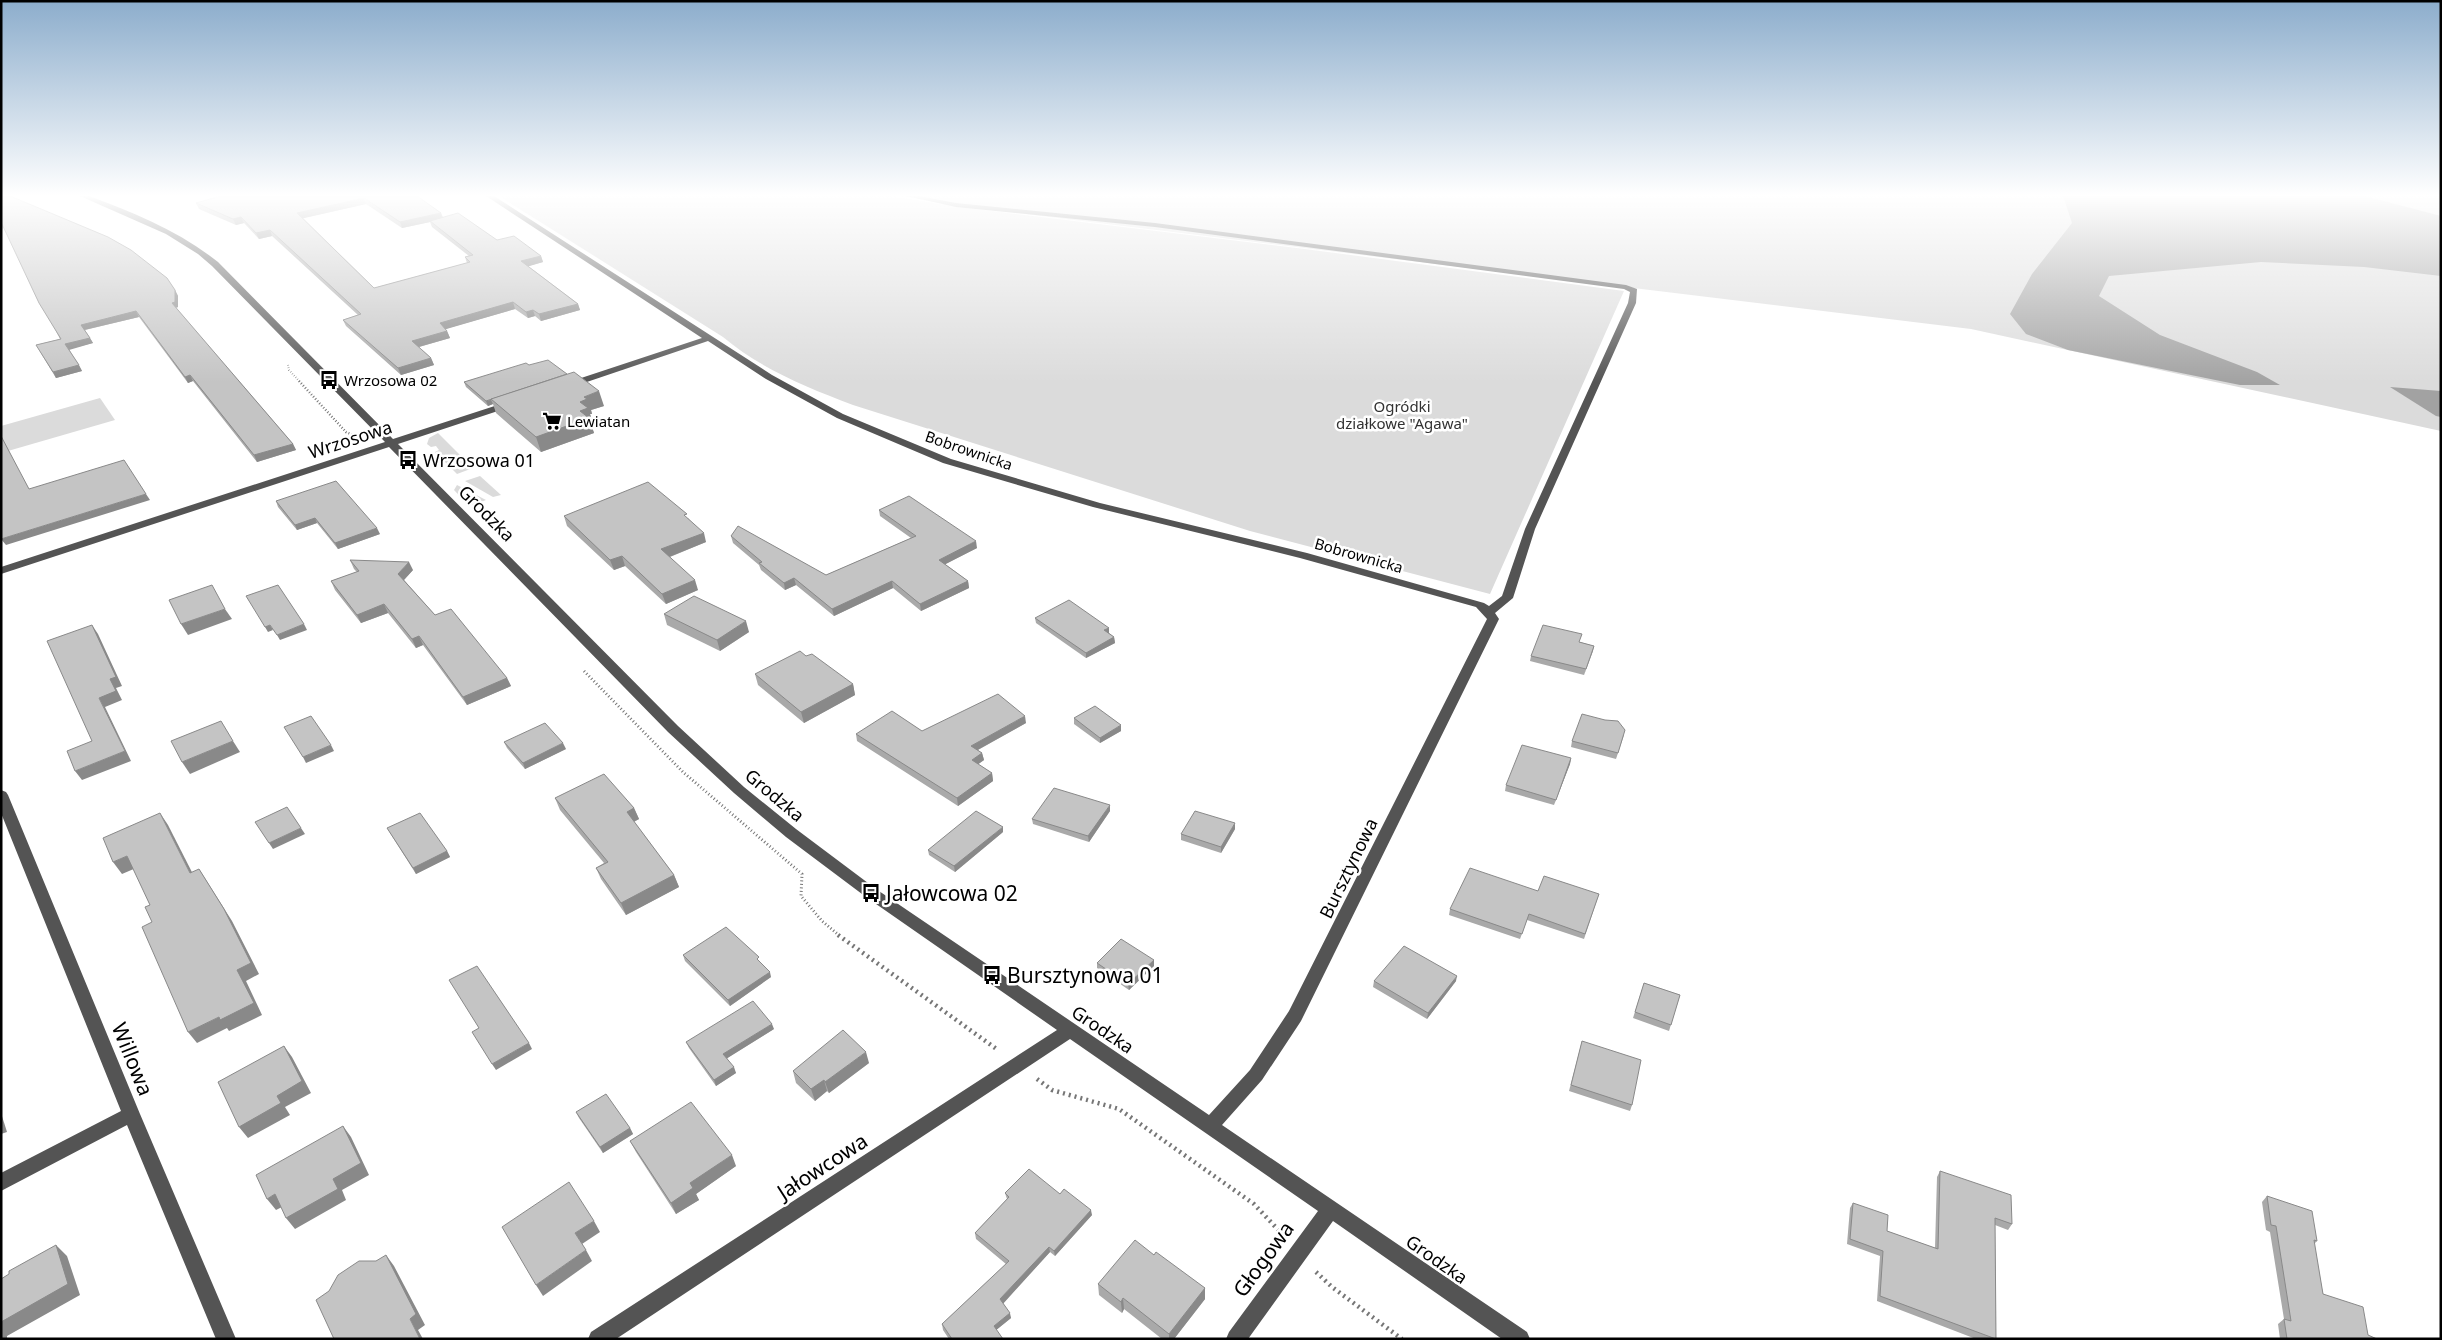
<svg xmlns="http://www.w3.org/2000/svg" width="2442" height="1340" font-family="'Noto Sans',sans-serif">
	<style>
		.green { fill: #dbdbdb }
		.water { fill: #a2a2a2 }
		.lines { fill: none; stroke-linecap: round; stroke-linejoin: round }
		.path-far3 { stroke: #767676; stroke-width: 2; stroke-dasharray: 0.5 2; stroke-linecap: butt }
		.path-far2 { stroke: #767676; stroke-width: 2.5; stroke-dasharray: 1 2; stroke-linecap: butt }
		.path-far1 { stroke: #767676; stroke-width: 3; stroke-dasharray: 1 2.5; stroke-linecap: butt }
		.path { stroke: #767676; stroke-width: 4.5; stroke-dasharray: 2 4; stroke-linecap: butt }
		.minor { fill: #545454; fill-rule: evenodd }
		.wall { fill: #a9a9a9; fill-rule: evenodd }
		.shaded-wall { fill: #898989 }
		.building { fill: #c4c4c4; stroke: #898989 }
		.labels { text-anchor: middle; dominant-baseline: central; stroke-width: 5; stroke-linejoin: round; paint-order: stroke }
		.far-poi-label { font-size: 15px; fill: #000; stroke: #fff; text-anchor: start }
		.far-park-label { font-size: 15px; fill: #323232; stroke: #fff }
		.far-street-label { font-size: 15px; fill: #000; stroke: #fff }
		.street-label { font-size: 18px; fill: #000; stroke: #fff }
		.poi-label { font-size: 18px; fill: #000; stroke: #fff; text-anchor: start }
		.near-poi-label { font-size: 21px; fill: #000; stroke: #fff; text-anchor: start }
		.near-street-label { font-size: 21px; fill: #000; stroke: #fff }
	</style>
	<rect width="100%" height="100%" fill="#fff"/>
	<!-- green -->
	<g class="green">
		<path d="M499,196H890L959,207L1305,249L1624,291L1490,594L1250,531L853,405C806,387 761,369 723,337Z"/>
		<polygon points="900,196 2441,196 2441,431 1971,329 1041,216"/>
		<polygon points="100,398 115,420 1,453 1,426"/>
		<polygon points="438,433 473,468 457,474 435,452 439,450 436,446 431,447 427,444 429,438"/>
		<polygon points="480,476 501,495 493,497 465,481"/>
		<polygon points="457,485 486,500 474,505 467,504 454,490"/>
	</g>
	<!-- water -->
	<g class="water">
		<polygon points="2063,196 2365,196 2441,216 2441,276 2364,267 2261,262 2109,276 2099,296 2160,335 2257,372 2280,385 2240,385 2068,350 2026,334 2010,314 2032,274 2072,223"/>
		<polygon points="2390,387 2441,391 2441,417 2436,416"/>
	</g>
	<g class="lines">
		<!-- path-far3 -->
		<polyline class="path-far3" points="288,365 289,370 300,382"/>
		<!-- path-far2 -->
		<polyline class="path-far2" points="299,381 346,432 355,436"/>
		<!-- path-far1 -->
		<polyline class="path-far1" points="584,671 683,772 802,874 801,896 822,921 840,936"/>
		<!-- path -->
		<g class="path">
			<polyline points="838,935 998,1050"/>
			<polyline points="1037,1079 1052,1090 1119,1109 1254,1204 1283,1235"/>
			<polyline points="1316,1272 1332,1287 1402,1339"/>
		</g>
		<!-- minor -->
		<g class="minor">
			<path d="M80,196H89C135,213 179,231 218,262L393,439L507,402H513V406L398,444L678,726L744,787L796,829L876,889L1209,1115L1250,1070L1289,1011L1487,619L1476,607L1300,558L1093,507L943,463L837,418L766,379L708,341L572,387H566V383L702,338L486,196H494L772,375L843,414L951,459L1100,503L1307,553L1484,603L1489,606L1502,596L1525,529L1628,303L1630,292L1624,289L1155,227L956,207L906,196H919L956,203L1155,223L1626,285L1637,289L1636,303L1535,529L1513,598L1495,613L1499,619L1301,1021L1262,1080L1222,1125L1527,1332L1530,1339H1502L1333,1221L1248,1339H1226L1229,1332L1318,1211L1070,1039L616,1339H588L591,1332L1057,1030L866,897L786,837L734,793L668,732L389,447L1,574V567L385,442L212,266L198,254L166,234Z"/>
			<polygon points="1,790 6,792 8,795 140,1114 236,1339 216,1339 127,1125 1,1191 1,1173 121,1111 1,813"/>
		</g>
	</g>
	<!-- wall -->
	<g class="wall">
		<polygon points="1,196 175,290 178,296 178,307 176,308 293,444 296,450 257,462 193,381 188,383 139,317 85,330 93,343 69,349 82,371 56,378 36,345 60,339 3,225 1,236"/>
		<path d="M417,196L441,213L443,217L497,240L541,256L543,262L528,266L578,304L580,310L541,321L535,316L528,318L515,309L445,329L447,331L450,338L419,347L431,358L434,365L401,375L346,326L343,320L358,315L272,236L259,239L244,223L236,225L199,209L196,203ZM366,204L402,228L430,222L432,227L469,256L465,257L467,263L374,288L303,218Z"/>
		<polygon points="529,365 604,406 591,410 592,414 590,414 593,423 591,424 594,433 541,452 496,413 493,404 488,406 466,387 464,382"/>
		<polygon points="276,501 380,534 338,549 317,523 297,530 278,507"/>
		<polygon points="879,510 977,548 945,564 968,581 969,588 921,611 893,588 834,616 796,585 785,590 761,570 759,565 733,543 731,536 826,575 911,538 880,516"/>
		<polygon points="564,516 688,518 706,542 670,557 698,590 666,604 625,566 614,570 567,526"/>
		<polygon points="350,560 413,570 404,580 435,615 507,678 511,686 467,705 423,645 416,648 388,613 361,623 335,590 331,581 357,572 354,569"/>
		<polygon points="664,614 749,632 720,651 667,625"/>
		<polygon points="1035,618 1109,633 1114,637 1115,643 1086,658 1036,623"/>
		<polygon points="1580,642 1594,646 1584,675 1530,661 1531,656"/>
		<polygon points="755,674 853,684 855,695 804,723 758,685"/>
		<polygon points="1074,718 1121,731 1100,743 1074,724"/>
		<polygon points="1026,723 978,750 982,753 984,760 978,764 992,773 993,781 958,806 857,741 856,734 922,731"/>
		<polygon points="1624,735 1616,759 1571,747 1572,741"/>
		<polygon points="504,742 566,749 525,769 507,748"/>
		<polygon points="1571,758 1570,764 1554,805 1505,791 1506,785"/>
		<polygon points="555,798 634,808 639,819 634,822 674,875 679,887 626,915 601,879 596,868 604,863 560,810"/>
		<polygon points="1110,811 1089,842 1033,824 1032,819"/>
		<polygon points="387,828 447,851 450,857 416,874"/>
		<polygon points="1235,829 1221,853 1181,840 1181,834"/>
		<polygon points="1003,832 955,872 929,855 928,850"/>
		<polygon points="1538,891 1599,894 1584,939 1527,920 1520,939 1449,915 1450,909"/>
		<polygon points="683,955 771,977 730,1006 685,961"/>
		<polygon points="1097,963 1154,966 1129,990 1097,968"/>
		<polygon points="1374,981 1456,981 1427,1019 1373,987"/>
		<polygon points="1644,983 1680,995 1669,1031 1633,1018"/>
		<polygon points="774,1029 727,1058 736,1073 716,1086 689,1048 686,1042"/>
		<polygon points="1582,1041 1632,1105 1630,1111 1569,1091"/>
		<polygon points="869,1063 829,1093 827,1091 815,1101 796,1083 793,1071"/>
		<polygon points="576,1112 630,1128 633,1134 603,1153 579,1118"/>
		<polygon points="630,1141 736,1166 696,1194 699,1200 676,1214 636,1152"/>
		<polygon points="1940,1171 2012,1224 2008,1230 1995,1225 1996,1339 1976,1339 1877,1301 1880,1256 1847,1244 1850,1208 1853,1203 1887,1231 1935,1248 1937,1177"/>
		<polygon points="1005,1193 1060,1194 1092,1215 1055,1256 1050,1252 1003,1303 1011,1318 996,1330 1003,1339 949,1339 943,1330 942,1324 1006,1264 976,1239 975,1233 1007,1199"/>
		<polygon points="2267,1196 2317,1241 2314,1244 2323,1294 2368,1335 2377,1339 2280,1339 2278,1324 2284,1319 2270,1232 2266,1230 2262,1202"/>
		<polygon points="1154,1255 1205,1288 1205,1299 1174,1339 1162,1339 1124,1309 1122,1313 1099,1295 1098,1284"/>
	</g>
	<!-- shaded-wall -->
	<g class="shaded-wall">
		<polygon points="364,198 366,204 300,219 297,213"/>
		<polygon points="441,213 443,219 430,221 430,222 402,228 400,222"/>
		<polygon points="241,217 244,223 236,225 233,219"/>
		<polygon points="1,222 3,224 1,236"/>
		<polygon points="270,230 272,236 259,239 256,233"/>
		<polygon points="541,256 543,262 523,268 521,261"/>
		<polygon points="175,290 178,296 178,307 174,308 172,303"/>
		<polygon points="513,302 515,309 443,330 440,323"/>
		<polygon points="578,304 580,310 541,321 539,314"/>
		<polygon points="533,310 535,316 528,318 526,312"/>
		<polygon points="136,311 139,317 84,330 81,325"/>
		<polygon points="447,331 450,338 415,348 412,341"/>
		<polygon points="90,338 93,343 69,350 65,344"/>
		<polygon points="431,358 434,365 401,375 398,368"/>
		<polygon points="79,365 82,371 56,378 53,372"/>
		<polygon points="190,375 193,381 188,383 185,377"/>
		<polygon points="599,391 604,406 591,410 592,414 590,414 593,423 591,424 594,433 541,452 536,437 580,411 580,402 584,397"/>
		<polygon points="491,400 493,404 488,406 486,401"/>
		<polygon points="293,444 296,450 257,462 254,455"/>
		<polygon points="146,494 150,500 6,545 1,539"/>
		<polygon points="315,518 317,523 297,530 295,525"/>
		<polygon points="377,528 380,534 338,549 335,543"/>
		<polygon points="704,533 706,542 664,559 661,549"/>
		<polygon points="976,541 977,548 940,567 939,560"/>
		<polygon points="622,556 625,566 614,570 610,560"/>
		<polygon points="409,562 413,570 402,582 398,574"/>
		<polygon points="794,578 796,585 785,590 784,583"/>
		<polygon points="695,580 698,590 666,604 662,594"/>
		<polygon points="892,581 893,588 834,616 832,609"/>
		<polygon points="968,581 969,588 921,611 920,604"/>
		<polygon points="384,604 388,613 361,623 357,615"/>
		<polygon points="225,609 232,619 188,635 181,624"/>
		<polygon points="746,621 749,632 720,651 717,640"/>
		<polygon points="304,624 307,630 280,640 277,635"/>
		<polygon points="92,625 98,634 122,686 116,688 122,700 105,707 131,761 82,780 75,771 125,751 99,698 110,679"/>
		<polygon points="270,625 273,630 268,632 265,627"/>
		<polygon points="1109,628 1109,633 1105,636 1104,630"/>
		<polygon points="419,636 423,645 416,648 412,639"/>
		<polygon points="1114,637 1115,643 1086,658 1086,653"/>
		<polygon points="1594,646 1593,651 1584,675 1586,669"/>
		<polygon points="507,678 511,686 467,705 463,697"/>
		<polygon points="853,684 855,695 804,723 801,712"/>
		<polygon points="1025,716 1026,723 972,753 971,746"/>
		<polygon points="1121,725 1121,731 1100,743 1100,738"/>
		<polygon points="233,741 240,752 190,774 182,762"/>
		<polygon points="563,743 566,749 525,769 523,763"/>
		<polygon points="331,745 334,751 306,763 303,757"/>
		<polygon points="982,753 984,760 973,768 972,760"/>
		<polygon points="1571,758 1570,764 1554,805 1556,800"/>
		<polygon points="992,773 993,781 958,806 957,798"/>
		<polygon points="1110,805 1110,811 1089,842 1088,836"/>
		<polygon points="634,808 639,819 631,823 627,812"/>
		<polygon points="160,813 168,825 198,884 190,873"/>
		<polygon points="1235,823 1235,829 1221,853 1221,847"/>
		<polygon points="1003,827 1003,832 955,872 954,866"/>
		<polygon points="301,828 305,834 273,849 269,843"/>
		<polygon points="447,851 450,857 416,874 413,868"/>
		<polygon points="127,856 136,868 122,874 113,862"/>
		<polygon points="199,869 232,921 259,974 246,981 262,1015 229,1031 227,1028 197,1043 188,1032 219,1017 237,970"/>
		<polygon points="674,875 679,887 626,915 621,903"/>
		<polygon points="1154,960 1154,966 1129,990 1128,984"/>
		<polygon points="770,972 771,977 730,1006 728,1000"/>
		<polygon points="1457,976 1456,981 1427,1019 1428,1013"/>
		<polygon points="772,1024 774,1029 726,1059 723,1054"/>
		<polygon points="529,1043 532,1049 496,1070 492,1064"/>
		<polygon points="284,1046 292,1057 311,1093 285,1107 290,1115 248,1138 239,1127"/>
		<polygon points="866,1052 869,1063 829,1093 825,1082"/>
		<polygon points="734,1067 736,1073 716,1086 714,1080"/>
		<polygon points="824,1080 827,1091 815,1101 811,1089"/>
		<polygon points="1,1113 7,1132 1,1134"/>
		<polygon points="343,1126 351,1137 369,1175 342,1190 346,1200 295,1229 286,1218 333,1179"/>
		<polygon points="630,1128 633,1134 603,1153 600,1147"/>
		<polygon points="732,1155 736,1166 696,1194 699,1200 676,1214 671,1203 690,1183"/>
		<polygon points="275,1194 284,1206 276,1210 267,1199"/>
		<polygon points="1091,1210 1092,1215 1055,1256 1054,1251"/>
		<polygon points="594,1221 600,1232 582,1244 575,1233"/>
		<polygon points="56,1245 67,1256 80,1295 7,1336 7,1339 1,1339 1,1322"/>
		<polygon points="1049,1247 1050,1252 1002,1305 1000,1299"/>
		<polygon points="586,1250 592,1261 543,1296 536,1285"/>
		<polygon points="386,1255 394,1266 425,1325 418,1330 423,1339 420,1339 410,1319"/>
		<polygon points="1205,1288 1205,1299 1174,1339 1169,1339 1169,1334"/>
		<polygon points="1123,1298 1124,1309 1122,1313 1121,1302"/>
		<polygon points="1010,1313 1011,1318 995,1331 994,1326"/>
	</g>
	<!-- building -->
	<g class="building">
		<polygon points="1,196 10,196 108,237 131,250 167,278 175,290 175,302 172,303 293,444 254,455 190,375 185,377 136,311 81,325 90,338 65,344 79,365 53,372 36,345 61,339 39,303 1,222"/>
		<polygon points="221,196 417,196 441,213 400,222 364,198 297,213 374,288 470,262 465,257 473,255 430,221 458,213 497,240 514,236 541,256 521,261 578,304 539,314 533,310 526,312 513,302 440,323 447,331 412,341 431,358 398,368 343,320 361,314 270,230 256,233 241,217 233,219 196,203"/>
		<polygon points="548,360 567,374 486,401 464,382 526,363 529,365"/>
		<polygon points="574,372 599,391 584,397 587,399 580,402 588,408 580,411 589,418 536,437 491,399"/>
		<polygon points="1,436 29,489 124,460 146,494 1,539"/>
		<polygon points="336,481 377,528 335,543 315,518 295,525 276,501"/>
		<polygon points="648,482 687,514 684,515 704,533 661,549 695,580 662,594 622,556 610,560 564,516"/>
		<polygon points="909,496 976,541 939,560 968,581 920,604 892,581 832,609 794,578 784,583 759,563 762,562 731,536 738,526 826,575 916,536 879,510"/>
		<polygon points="350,560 409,562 398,574 435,615 451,609 507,678 463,697 419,636 412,639 384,604 357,615 331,581 359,571"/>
		<polygon points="212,585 225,609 181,624 169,600"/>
		<polygon points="278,585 304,624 277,635 270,625 265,627 246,596"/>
		<polygon points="694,596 746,621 717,640 664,614"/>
		<polygon points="1069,600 1109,628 1104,630 1114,637 1086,653 1035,618"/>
		<polygon points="92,625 116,677 110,679 116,691 99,698 125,751 75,771 67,751 92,741 47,641"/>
		<polygon points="1543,625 1582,634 1579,642 1594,646 1586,669 1531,656"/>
		<polygon points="800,651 806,656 812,654 853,684 801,712 755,674"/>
		<polygon points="998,694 1025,716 971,746 982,753 972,760 992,773 957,798 856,734 892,711 922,731"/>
		<polygon points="1095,706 1121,725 1100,738 1074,718"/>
		<polygon points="1582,714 1605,720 1618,721 1625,730 1618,753 1572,741"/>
		<polygon points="311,716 331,745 303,757 284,727"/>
		<polygon points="221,721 233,741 182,762 171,741"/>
		<polygon points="545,723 563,743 523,763 504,742"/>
		<polygon points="1522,745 1571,758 1556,800 1506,785"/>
		<polygon points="604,774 634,808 627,812 674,875 621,903 596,868 608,862 555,798"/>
		<polygon points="1054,788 1110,805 1088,836 1032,819"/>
		<polygon points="287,807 301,828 269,843 255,822"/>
		<polygon points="976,811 1003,827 954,866 928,850"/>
		<polygon points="1195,811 1235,823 1221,847 1181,834"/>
		<polygon points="160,813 190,873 199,869 224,909 251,963 237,970 254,1003 220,1020 219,1017 188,1032 142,927 152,922 145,907 150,905 127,856 113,862 103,838"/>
		<polygon points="420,813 447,851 413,868 387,828"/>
		<polygon points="1470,868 1538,891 1544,876 1599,894 1585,934 1529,914 1522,934 1450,909"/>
		<polygon points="726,927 759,957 757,959 770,972 728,1000 683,955"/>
		<polygon points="1121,939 1154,960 1128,984 1097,963"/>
		<polygon points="1404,946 1457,976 1428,1013 1374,981"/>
		<polygon points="477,966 529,1043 492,1064 472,1032 479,1028 449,980"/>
		<polygon points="1644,983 1680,995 1671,1025 1635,1012"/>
		<polygon points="753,1001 772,1024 723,1054 734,1067 714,1080 686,1042"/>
		<polygon points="843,1030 866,1052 825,1082 824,1080 811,1089 793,1071"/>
		<polygon points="1582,1041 1641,1060 1632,1105 1571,1085"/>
		<polygon points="284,1046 302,1081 277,1096 281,1103 239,1127 218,1082"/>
		<polygon points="606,1094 630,1128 600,1147 576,1112"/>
		<polygon points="691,1102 732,1155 690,1183 693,1188 671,1203 630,1141"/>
		<polygon points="343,1126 361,1163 333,1179 338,1189 286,1218 275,1194 267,1199 256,1175"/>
		<polygon points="1029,1169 1060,1194 1064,1189 1091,1210 1054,1251 1049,1247 1000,1299 1010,1313 994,1326 1003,1339 952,1339 942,1324 1009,1261 975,1233 1009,1197 1005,1193"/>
		<polygon points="1940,1171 2011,1195 2012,1224 1995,1218 1996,1339 1880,1296 1883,1251 1850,1239 1853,1203 1888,1215 1887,1231 1938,1249"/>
		<polygon points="569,1182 594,1221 575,1233 586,1250 536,1285 502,1227"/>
		<polygon points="2267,1196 2312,1211 2317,1241 2314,1240 2323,1294 2363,1307 2368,1335 2377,1339 2287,1339 2284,1319 2291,1321 2276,1226 2271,1225"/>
		<polygon points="1135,1240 1154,1255 1156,1252 1205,1288 1169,1334 1123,1298 1121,1302 1098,1284"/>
		<polygon points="56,1245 68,1284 1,1322 1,1279 9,1274 9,1271"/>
		<polygon points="386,1255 416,1314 410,1319 420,1339 334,1339 316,1300 329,1291 338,1275 359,1261 376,1261"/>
	</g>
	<!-- sky -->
	<linearGradient id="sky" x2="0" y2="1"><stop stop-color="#8cadcc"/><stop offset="0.51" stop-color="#fff"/><stop offset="1" stop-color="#fff" stop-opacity="0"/></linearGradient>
	<rect width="2442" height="383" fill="url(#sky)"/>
	<!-- icons -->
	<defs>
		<g id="bus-bare" transform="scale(1.5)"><path d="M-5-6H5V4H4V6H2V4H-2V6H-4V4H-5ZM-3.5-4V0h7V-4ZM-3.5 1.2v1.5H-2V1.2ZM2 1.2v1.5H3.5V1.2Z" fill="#000" stroke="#fff" stroke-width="2.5" paint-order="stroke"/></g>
		<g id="supermarket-bare" transform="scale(1.5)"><path d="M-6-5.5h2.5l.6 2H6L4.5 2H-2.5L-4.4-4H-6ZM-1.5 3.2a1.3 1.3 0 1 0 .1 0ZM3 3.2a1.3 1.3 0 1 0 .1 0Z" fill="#000" stroke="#fff" stroke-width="2.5" paint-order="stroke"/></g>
	</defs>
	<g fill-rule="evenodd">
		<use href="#bus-bare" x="329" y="380"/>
		<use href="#supermarket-bare" x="552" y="421"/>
		<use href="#bus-bare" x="408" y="460"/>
		<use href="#bus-bare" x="871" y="893"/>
		<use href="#bus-bare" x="992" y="975"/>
	</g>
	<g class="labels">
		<!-- far-poi labels -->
		<g class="far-poi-label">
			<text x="344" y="380">Wrzosowa 02</text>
			<text x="567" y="421">Lewiatan</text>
		</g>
		<!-- far-park labels -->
		<g class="far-park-label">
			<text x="1402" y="406">Ogródki<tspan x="1402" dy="17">działkowe "Agawa"</tspan></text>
		</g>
		<!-- far-street labels -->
		<g class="far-street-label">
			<text transform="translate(969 450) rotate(19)">Bobrownicka</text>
			<text transform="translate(1359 555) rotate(16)">Bobrownicka</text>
		</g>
		<!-- street labels -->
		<g class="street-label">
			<text transform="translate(350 439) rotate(-18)">Wrzosowa</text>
			<text transform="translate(487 513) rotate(45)">Grodzka</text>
			<text transform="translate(775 795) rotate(40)">Grodzka</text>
			<text transform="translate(1348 868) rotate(-64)">Bursztynowa</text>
			<text transform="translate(1103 1029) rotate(34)">Grodzka</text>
			<text transform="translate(1437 1259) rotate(35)">Grodzka</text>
		</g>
		<!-- poi labels -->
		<g class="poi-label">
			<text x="423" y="460">Wrzosowa 01</text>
		</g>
		<!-- near-poi labels -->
		<g class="near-poi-label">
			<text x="886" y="893">Jałowcowa 02</text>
			<text x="1007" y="975">Bursztynowa 01</text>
		</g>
		<!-- near-street labels -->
		<g class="near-street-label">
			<text transform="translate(133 1059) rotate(68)">Willowa</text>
			<text transform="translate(822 1166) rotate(-33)">Jałowcowa</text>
			<text transform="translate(1263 1259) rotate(-54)">Głogowa</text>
		</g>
	</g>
	<!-- border -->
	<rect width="2442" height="1340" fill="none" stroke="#000000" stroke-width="5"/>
</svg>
